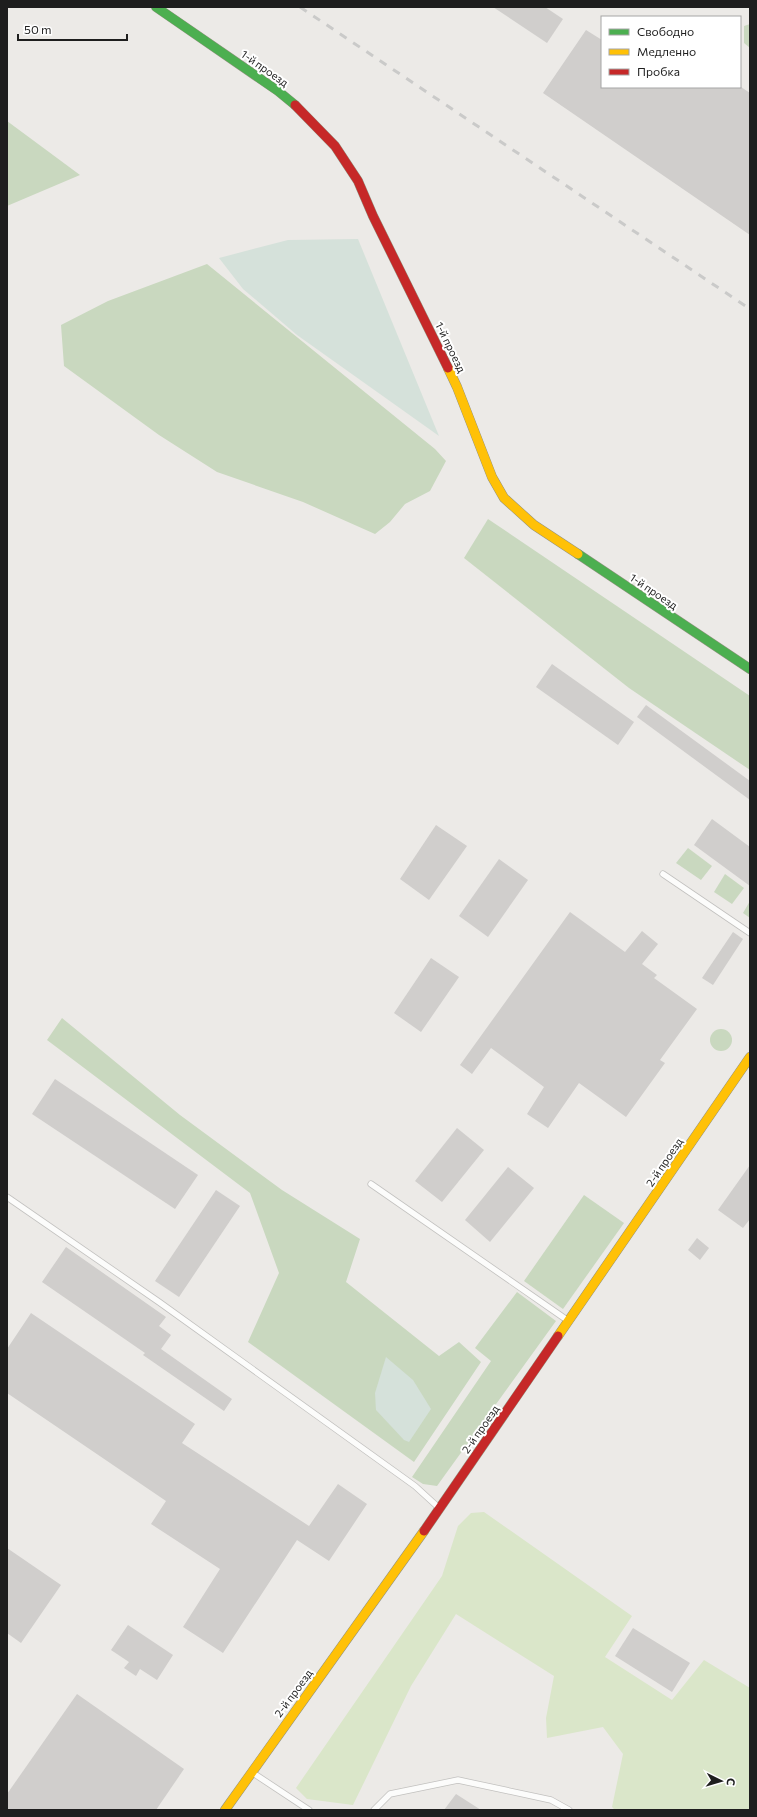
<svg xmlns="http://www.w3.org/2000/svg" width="757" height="1817" font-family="Commissioner,sans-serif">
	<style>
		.grass { fill: #dae6c9 }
		.forest { fill: #c9d8bf }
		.wetland { fill: #d5e1da }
		.building { fill: #d0cecc }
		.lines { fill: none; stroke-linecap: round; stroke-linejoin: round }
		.lane-casing { stroke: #c2c1bf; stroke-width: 7 }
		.fast-casing { stroke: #939381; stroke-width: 10 }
		.slow-casing { stroke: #939381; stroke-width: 10 }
		.jam-casing { stroke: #939381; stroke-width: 10 }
		.lane { stroke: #fcfcfb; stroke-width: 5.5 }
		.fast { stroke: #4caf50; stroke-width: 9 }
		.slow { stroke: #ffc107; stroke-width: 9 }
		.jam { stroke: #c62828; stroke-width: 9 }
		.rail { stroke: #cacac9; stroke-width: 3; stroke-dasharray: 8 8; stroke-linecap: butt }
		.labels { text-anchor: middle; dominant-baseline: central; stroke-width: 4; stroke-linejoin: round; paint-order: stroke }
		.street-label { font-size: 11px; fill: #1e1e1e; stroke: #fff }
	</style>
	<rect width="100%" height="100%" fill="#eceae7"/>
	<!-- grass -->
	<polygon class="grass" points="484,1512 632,1616 605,1657 672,1700 704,1660 750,1688 750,1810 615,1810 612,1807 623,1754 603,1727 547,1738 546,1718 554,1676 456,1614 411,1686 353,1805 307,1799 296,1788 442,1576 458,1526 471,1513"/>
	<!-- forest -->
	<g class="forest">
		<polygon points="750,24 750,48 744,43 744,26"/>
		<polygon points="7,121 80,175 7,206"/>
		<polygon points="207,264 435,449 446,461 430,491 405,504 390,522 375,534 303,502 217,472 159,435 64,366 61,325 108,301"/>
		<polygon points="488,519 750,696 750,770 629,688 464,558"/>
		<polygon points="688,848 712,866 701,880 676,863"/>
		<polygon points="725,874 744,888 732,904 714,892"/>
		<polygon points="750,901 750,918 743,913"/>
		<polygon points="62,1018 180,1115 282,1190 360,1239 346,1282 439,1356 459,1342 481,1362 414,1462 248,1342 279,1273 250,1193 47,1040"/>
		<circle cx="721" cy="1040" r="11"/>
		<polygon points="584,1195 624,1223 563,1309 524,1281"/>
		<polygon points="517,1292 556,1321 437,1486 423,1484 412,1477 491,1361 475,1348"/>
	</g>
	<!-- wetland -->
	<g class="wetland">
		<polygon points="358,239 439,436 297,335 243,289 219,258 288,240"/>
		<polygon points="386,1357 413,1380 431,1409 409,1442 404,1440 376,1410 375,1393"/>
	</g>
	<!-- building -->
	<g class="building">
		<polygon points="493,7 545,7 563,19 547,43"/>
		<polygon points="586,30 602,40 602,87 741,87 750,93 750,235 543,93"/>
		<polygon points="552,664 634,722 618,745 536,687"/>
		<polygon points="646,705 750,781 750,800 637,717"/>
		<polygon points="712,819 750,847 750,886 694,845"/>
		<polygon points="436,825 467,846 429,900 400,879"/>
		<polygon points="499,859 528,880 488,937 459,916"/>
		<polygon points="570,912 625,952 642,931 658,944 642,964 657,975 654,978 697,1009 660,1060 665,1063 626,1117 579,1083 548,1128 527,1114 544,1087 491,1048 472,1074 460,1065"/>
		<polygon points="733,932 743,939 713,985 702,978"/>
		<polygon points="431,958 459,977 421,1032 394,1013"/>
		<polygon points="55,1079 198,1175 175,1209 32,1114"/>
		<polygon points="457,1128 484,1150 442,1202 415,1181"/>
		<polygon points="750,1165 750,1219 743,1228 718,1210"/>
		<polygon points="508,1167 534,1188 490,1242 465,1220"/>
		<polygon points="216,1190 240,1206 179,1297 155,1281"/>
		<polygon points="697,1238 709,1248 700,1260 688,1250"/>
		<polygon points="66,1247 166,1317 159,1326 171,1335 161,1349 232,1399 224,1411 143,1355 145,1353 42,1282"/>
		<polygon points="31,1313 195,1424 182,1443 309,1526 338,1484 367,1504 329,1561 297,1540 223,1653 183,1627 220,1569 151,1524 166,1501 7,1393 7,1349"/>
		<polygon points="7,1548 61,1585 21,1643 7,1633"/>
		<polygon points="128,1625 173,1655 157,1680 140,1669 136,1676 124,1668 129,1662 111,1650"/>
		<polygon points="633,1628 690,1663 672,1692 615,1656"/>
		<polygon points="77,1694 184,1769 156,1810 7,1810 7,1794"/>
		<polygon points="456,1794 481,1810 444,1810"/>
	</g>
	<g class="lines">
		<!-- lane casing -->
		<g class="lane-casing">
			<g id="lane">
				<polyline points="663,874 750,933"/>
				<polyline points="371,1184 567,1320"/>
				<polyline points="7,1197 159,1302 415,1486 438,1507"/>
				<polyline points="253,1773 309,1810"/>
				<polyline points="374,1810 390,1794 458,1780 551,1800 569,1810"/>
			</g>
		</g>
		<!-- fast casing -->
		<g class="fast-casing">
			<g id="fast">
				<polyline points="156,7 278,91 295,105"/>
				<polyline points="578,554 750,669"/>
			</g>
		</g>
		<!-- slow casing -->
		<g class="slow-casing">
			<g id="slow">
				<polyline points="448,368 457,387 492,477 504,498 534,525 578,554"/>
				<polyline points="558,1336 750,1057"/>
				<polyline points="225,1810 424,1531"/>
			</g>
		</g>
		<!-- jam casing -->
		<g class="jam-casing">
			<g id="jam">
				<polyline points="295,105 335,146 358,181 373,216 448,368"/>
				<polyline points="424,1531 558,1336"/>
			</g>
		</g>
		<!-- lane -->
		<use href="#lane" class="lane"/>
		<!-- fast -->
		<use href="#fast" class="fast"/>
		<!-- slow -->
		<use href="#slow" class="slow"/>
		<!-- jam -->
		<use href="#jam" class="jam"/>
		<!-- rail -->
		<polyline class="rail" points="300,7 750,309"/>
	</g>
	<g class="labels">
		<!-- street labels -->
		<g class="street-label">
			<text transform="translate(265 68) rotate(35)">1-й проезд</text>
			<text transform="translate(451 347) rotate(64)">1-й проезд</text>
			<text transform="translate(654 591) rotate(34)">1-й проезд</text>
			<text transform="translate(664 1162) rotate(-56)">2-й проезд</text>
			<text transform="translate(480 1429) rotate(-55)">2-й проезд</text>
			<text transform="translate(293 1693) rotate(-54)">2-й проезд</text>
		</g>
	</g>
	<!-- border -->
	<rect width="757" height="1817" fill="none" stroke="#1e1e1e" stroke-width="16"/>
	<!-- legend -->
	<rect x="601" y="16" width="140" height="72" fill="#ffffff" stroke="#a5a5a5"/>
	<rect x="609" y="29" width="20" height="6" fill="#4caf50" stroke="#a5a5a5"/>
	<text x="637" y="36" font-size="12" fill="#1e1e1e">Свободно</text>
	<rect x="609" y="49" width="20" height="6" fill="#ffc107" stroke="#a5a5a5"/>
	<text x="637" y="56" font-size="12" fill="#1e1e1e">Медленно</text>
	<rect x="609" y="69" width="20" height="6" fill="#c62828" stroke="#a5a5a5"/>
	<text x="637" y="76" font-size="12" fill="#1e1e1e">Пробка</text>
	<!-- north arrow -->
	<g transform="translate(721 1781) rotate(95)" stroke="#ffffff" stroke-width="3" paint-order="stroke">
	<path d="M0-3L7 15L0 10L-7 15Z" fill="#1e1e1e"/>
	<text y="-6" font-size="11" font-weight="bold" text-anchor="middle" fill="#1e1e1e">С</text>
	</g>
	<!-- scale -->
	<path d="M18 34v6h109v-6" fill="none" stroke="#1e1e1e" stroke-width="2"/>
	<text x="24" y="34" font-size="12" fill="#1e1e1e" stroke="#ffffff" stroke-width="3" paint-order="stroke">50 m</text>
</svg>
